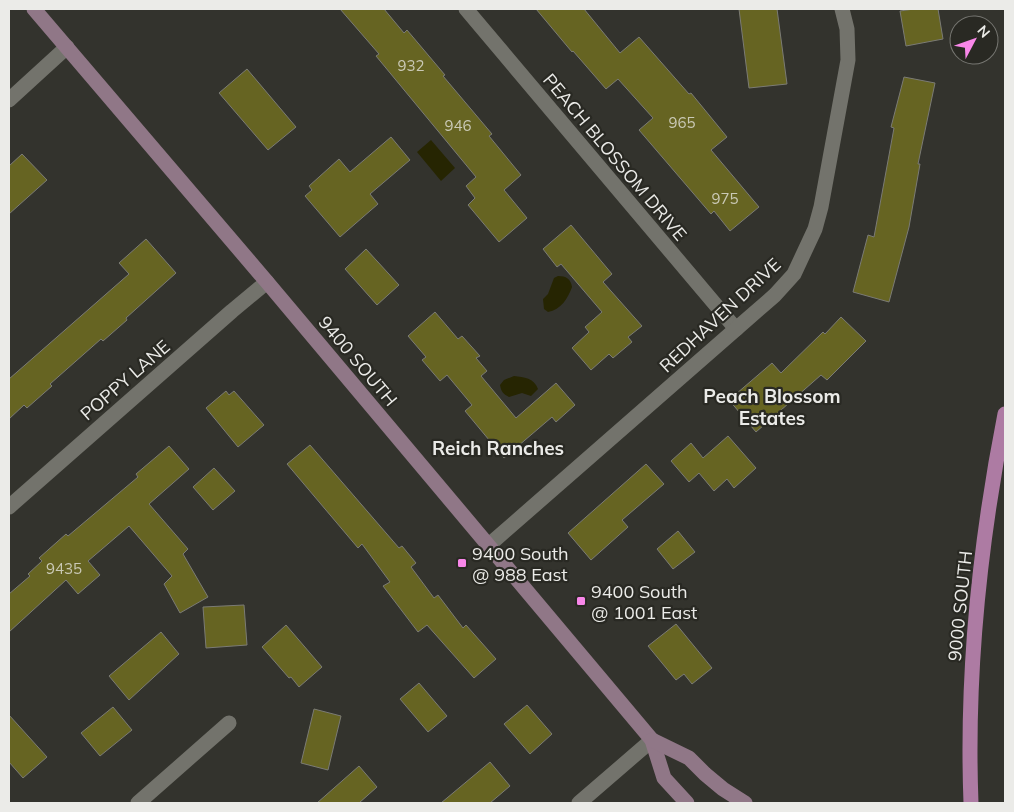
<svg xmlns="http://www.w3.org/2000/svg" width="1014" height="812" font-family="Mulish,sans-serif">
	<style>
		.water { fill: #262502 }
		.building { fill: #666422; stroke: #7b7b75 }
		.lines { fill: none; stroke-linecap: round; stroke-linejoin: round }
		.street { stroke: #73736c; stroke-width: 15 }
		.secondary { stroke: #907787; stroke-width: 15 }
		.primary { stroke: #ad7ba3; stroke-width: 15 }
		.poi-dot { fill: #f987e9; stroke: #292923; stroke-width: 2 }
		.labels { text-anchor: middle; dominant-baseline: central; stroke-width: 4.5; stroke-linejoin: round; paint-order: stroke }
		.number-label { font-size: 15px; fill: #cac9b6 }
		.street-label { font-size: 18px; fill: #ebebe8; stroke: #292923 }
		.poi-label { font-size: 18px; fill: #ebebe8; stroke: #292923; text-anchor: start }
		.neighbourhood-label { font-size: 19px; font-weight: bold; fill: #ebebe8; stroke: #292923 }
	</style>
	<rect width="100%" height="100%" fill="#33332d"/>
	<!-- water -->
	<g class="water">
		<polygon points="431,140 455,168 441,181 417,152"/>
		<path d="M558,276C566,276 571,279 572,287C568,298 561,310 548,312L544,309L543,299L548,294L554,278Z"/>
		<path d="M514,376C524,377 534,378 538,389L531,396L522,393L509,397C503,394 501,391 500,385L504,380Z"/>
	</g>
	<!-- building -->
	<g class="building">
		<polygon points="340,9 384,9 404,33 407,30 445,75 443,76 492,134 489,136 521,175 504,190 527,218 499,242 468,205 475,198 466,186 476,177 376,56 379,54"/>
		<polygon points="536,9 584,9 620,53 639,37 689,94 691,93 727,137 711,150 759,207 730,231 714,211 711,214 639,130 653,118 618,79 606,89 573,51 572,52"/>
		<polygon points="739,9 777,9 787,84 749,88"/>
		<polygon points="914,9 938,9 943,39 906,46 900,11"/>
		<polygon points="247,69 296,127 268,150 219,93"/>
		<polygon points="904,77 935,83 918,164 920,164 909,227 889,302 853,292 868,235 874,237 894,128 891,127"/>
		<polygon points="391,137 410,160 370,194 378,204 340,237 305,196 312,190 309,186 339,159 350,172"/>
		<polygon points="22,154 47,180 9,214 9,166"/>
		<polygon points="571,225 612,274 603,282 642,326 628,337 632,342 613,358 609,354 591,370 572,348 589,332 585,327 602,312 561,264 557,267 543,249"/>
		<polygon points="146,239 176,273 126,318 127,320 103,341 101,339 50,384 52,386 27,408 24,405 9,419 9,379 129,274 119,263"/>
		<polygon points="366,249 399,285 377,305 345,269"/>
		<polygon points="435,312 458,339 462,336 480,356 476,358 487,371 481,376 516,418 556,383 575,405 556,422 552,417 504,458 465,411 472,405 447,375 440,381 422,360 426,357 408,336"/>
		<polygon points="841,317 866,341 827,380 821,375 756,432 729,400 772,363 781,373 823,332 825,334"/>
		<polygon points="226,391 229,395 234,391 264,425 238,447 206,408"/>
		<polygon points="728,436 756,468 734,488 727,479 714,491 699,473 689,482 671,461 691,443 703,458"/>
		<polygon points="310,445 399,548 402,546 416,563 411,567 434,598 438,595 463,628 466,625 496,659 474,678 427,625 418,632 383,586 390,582 362,544 358,548 287,464"/>
		<polygon points="169,446 189,469 149,504 188,549 183,554 208,597 180,613 164,584 172,576 129,526 88,561 100,575 78,594 66,580 9,632 9,594 30,576 28,574 42,561 39,558 66,534 68,536 138,477 136,474"/>
		<polygon points="646,464 664,484 622,520 628,527 591,560 568,533"/>
		<polygon points="214,468 235,491 213,510 193,487"/>
		<polygon points="678,531 695,552 673,569 657,549"/>
		<polygon points="244,605 247,645 206,648 203,607"/>
		<polygon points="676,624 712,668 692,684 684,674 676,680 648,646"/>
		<polygon points="286,625 322,667 299,687 291,677 289,678 262,647"/>
		<polygon points="161,632 179,654 129,700 109,676"/>
		<polygon points="419,683 447,716 428,732 400,699"/>
		<polygon points="527,705 552,734 530,754 504,724"/>
		<polygon points="113,707 132,730 100,756 81,733"/>
		<polygon points="314,709 341,716 328,770 301,763"/>
		<polygon points="9,715 47,757 23,778 9,762"/>
		<polygon points="490,762 510,786 490,803 441,803"/>
		<polygon points="359,766 377,787 359,803 317,803"/>
	</g>
	<g class="lines">
		<!-- street -->
		<g class="street">
			<polyline points="466,9 736,329"/>
			<polyline points="9,100 67,47"/>
			<polyline points="9,507 232,311 267,282"/>
			<polyline points="489,545 736,329 775,295 794,274 815,229 821,207 848,60 847,29 842,9"/>
			<polyline points="138,803 229,723"/>
			<polyline points="579,803 652,740"/>
		</g>
		<!-- secondary -->
		<g class="secondary">
			<polyline points="34,9 267,282 652,740 664,778 687,803"/>
			<polyline points="652,740 689,758 705,774 723,789 745,803"/>
		</g>
		<!-- primary -->
		<path class="primary" d="M971,803C966,673 980,541 1005,414"/>
	</g>
	<!-- markers -->
	<g class="poi-dot">
		<rect x="457" y="558" width="10" height="10" rx="2.5"/>
		<rect x="576" y="596" width="10" height="10" rx="2.5"/>
	</g>
	<g class="labels">
		<!-- number labels -->
		<g class="number-label">
			<text x="411" y="65">932</text>
			<text x="682" y="122">965</text>
			<text x="458" y="125">946</text>
			<text x="725" y="198">975</text>
			<text x="64" y="568">9435</text>
		</g>
		<!-- street labels -->
		<g class="street-label">
			<text transform="translate(615 157) rotate(50)">PEACH BLOSSOM DRIVE</text>
			<text transform="translate(720 315) rotate(-43)">REDHAVEN DRIVE</text>
			<text transform="translate(358 361) rotate(50)">9400 SOUTH</text>
			<text transform="translate(125 380) rotate(-41)">POPPY LANE</text>
			<text transform="translate(960 606) rotate(-84)">9000 SOUTH</text>
		</g>
		<!-- poi labels -->
		<g class="poi-label">
			<text x="472" y="553">9400 South<tspan x="472" dy="21">@ 988 East</tspan></text>
			<text x="591" y="591">9400 South<tspan x="591" dy="21">@ 1001 East</tspan></text>
		</g>
		<!-- neighbourhood labels -->
		<g class="neighbourhood-label">
			<text x="772" y="396">Peach Blossom<tspan x="772" dy="22">Estates</tspan></text>
			<text x="498" y="448">Reich Ranches</text>
		</g>
	</g>
	<!-- border -->
	<rect width="1014" height="812" fill="none" stroke="#ebebe8" stroke-width="20"/>
	<!-- north arrow -->
	<g transform="translate(974 40) rotate(49)"><circle r="24" fill="#292923" stroke="#777772"/>
	<path d="M0-4L9 19L0 12L-9 19Z" fill="#f987e9"/>
	<text y="-8" font-size="14" font-weight="bold" text-anchor="middle" fill="#ebebe8">N</text>
	</g>
</svg>
